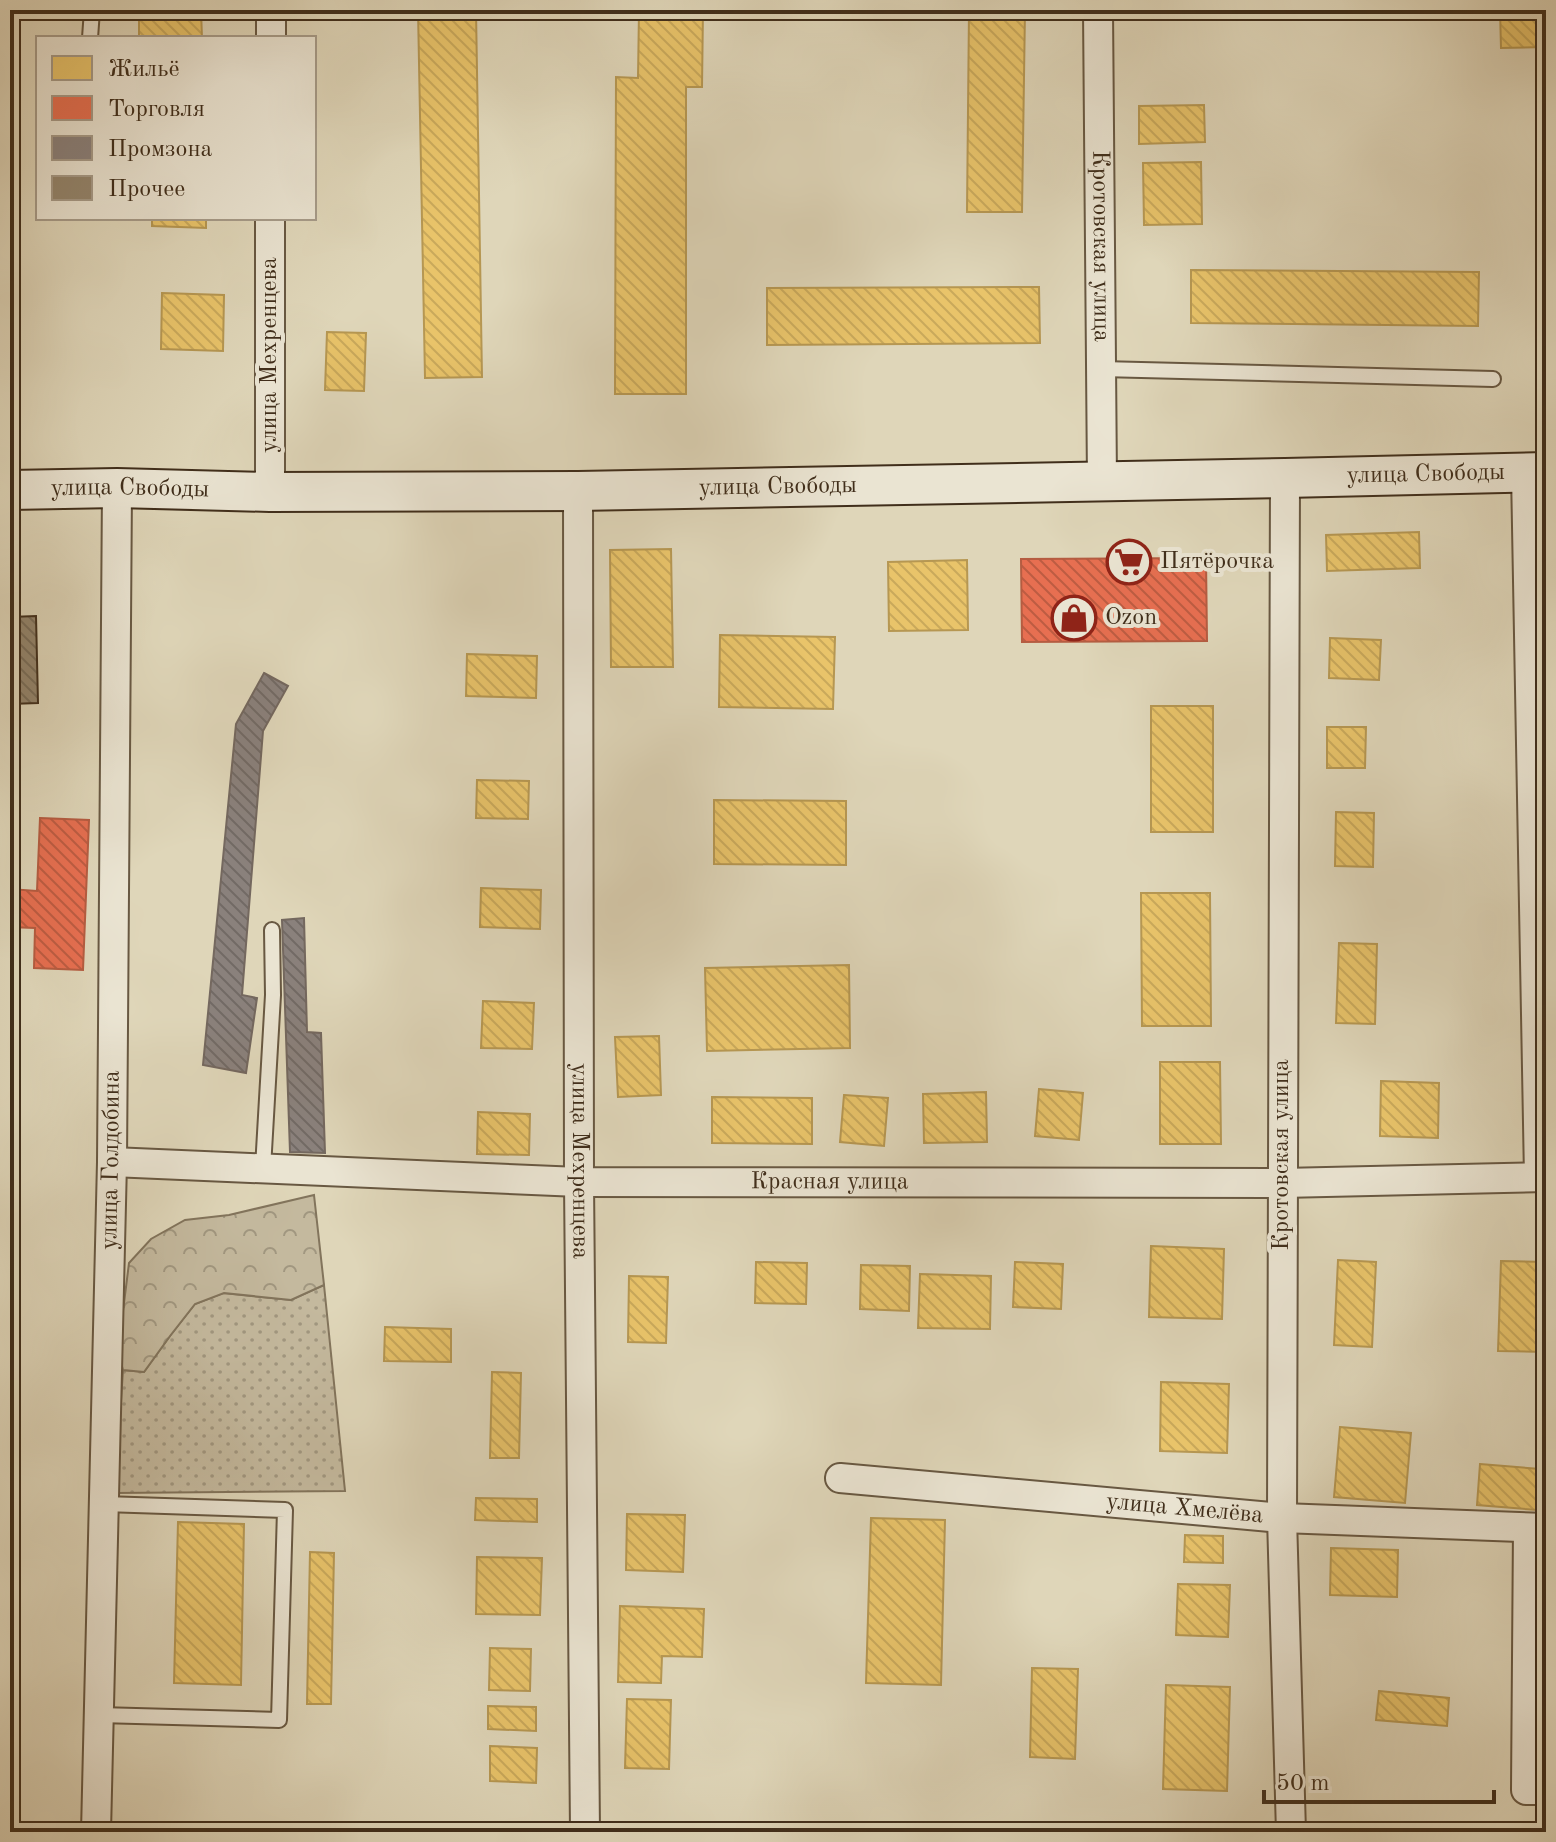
<svg xmlns="http://www.w3.org/2000/svg" width="1556" height="1842" font-family="'Old Standard TT',serif">
	<style>
		.grass { fill: url(#grass-dots); stroke: #82745c; stroke-width: 2 }
		.forest { fill: url(#forest-crowns); stroke: #82745c; stroke-width: 2 }
		.homes { fill: url(#homes-back-hatch); stroke: #b69752; stroke-width: 2 }
		.shops { fill: url(#shops-back-hatch); stroke: #b55c41; stroke-width: 2 }
		.industry { fill: url(#industry-back-hatch); stroke: #74685f; stroke-width: 2 }
		.building { fill: url(#building-back-hatch); stroke: #402e1b; stroke-width: 2 }
		.lines { fill: none; stroke-linecap: round; stroke-linejoin: round }
		.service-casing { stroke: #685842; stroke-width: 18 }
		.minor-casing { stroke: #685842; stroke-width: 32 }
		.secondary-casing { stroke: #402e1b; stroke-width: 42 }
		.service { stroke: #eae4d2; stroke-width: 14 }
		.minor { stroke: #eae4d2; stroke-width: 28 }
		.secondary { stroke: #eae4d2; stroke-width: 38 }
		.labels { text-anchor: middle; dominant-baseline: central; stroke-width: 8; stroke-linejoin: round; paint-order: stroke }
		.street-label { font-size: 24px; fill: #402e1b; stroke: #eae4d2 }
		.poi-label { font-size: 24px; fill: #402e1b; stroke: #eae4d2; text-anchor: start }
	</style>
	<defs>
		<pattern id="grass-dots" width="8" height="8" patternUnits="userSpaceOnUse" patternTransform="scale(2)"><rect width="8" height="8" fill="#c4b99e"/><path d="M2 2h.1M6 6h.1" fill="none" stroke="#a19780" stroke-width="1.8" stroke-linecap="round"/></pattern>
		<pattern id="forest-crowns" width="20" height="18" patternUnits="userSpaceOnUse" patternTransform="scale(2)"><rect width="20" height="18" fill="#c4b99e"/><path d="M2 6a3 3 0 1 1 6 0M12 15a3 3 0 1 1 6 0" fill="none" stroke="#a19780"/></pattern>
		<pattern id="homes-back-hatch" width="6" height="6" patternUnits="userSpaceOnUse" patternTransform="scale(2)"><rect width="6" height="6" fill="#e9c46a"/><path d="M-1 5l2 2M0 0l6 6M5-1l2 2" fill="none" stroke="#c9a95b"/></pattern>
		<pattern id="shops-back-hatch" width="6" height="6" patternUnits="userSpaceOnUse" patternTransform="scale(2)"><rect width="6" height="6" fill="#e76f51"/><path d="M-1 5l2 2M0 0l6 6M5-1l2 2" fill="none" stroke="#bd5c42"/></pattern>
		<pattern id="industry-back-hatch" width="6" height="6" patternUnits="userSpaceOnUse" patternTransform="scale(2)"><rect width="6" height="6" fill="#8a817c"/><path d="M-1 5l2 2M0 0l6 6M5-1l2 2" fill="none" stroke="#726a65"/></pattern>
		<pattern id="building-back-hatch" width="6" height="6" patternUnits="userSpaceOnUse" patternTransform="scale(2)"><rect width="6" height="6" fill="#93856d"/><path d="M-1 5l2 2M0 0l6 6M5-1l2 2" fill="none" stroke="#796d59"/></pattern>
	</defs>
	<rect width="100%" height="100%" fill="#dfd6b9"/>
	<filter id="stains"><feTurbulence type="fractalNoise" baseFrequency=".0025" numOctaves="4"/><feColorMatrix values="0 0 0 0 .2 0 0 0 0 .09 0 0 0 0 .02 0 0 0 .5 -.17"/></filter>
	<radialGradient id="worn" r=".72"><stop offset=".6" stop-color="#630" stop-opacity="0"/><stop offset="1" stop-color="#630" stop-opacity=".3"/></radialGradient>
	<!-- grass -->
	<polygon class="grass" points="324,1285 345,1491 115,1493 123,1370 144,1372 170,1336 195,1304 223,1293 291,1300"/>
	<!-- forest -->
	<polygon class="forest" points="314,1195 324,1285 291,1300 224,1293 195,1304 170,1336 144,1372 123,1370 118,1351 129,1263 151,1239 185,1220 229,1215"/>
	<!-- homes -->
	<g class="homes">
		<polygon points="139,10 201,10 202,38 139,38"/>
		<polygon points="418,10 476,10 482,377 425,378"/>
		<polygon points="639,10 703,10 702,87 686,87 686,394 615,394 616,77 638,78"/>
		<polygon points="969,10 1025,10 1022,212 967,212"/>
		<polygon points="1500,10 1546,10 1546,47 1501,48"/>
		<polygon points="1204,105 1205,142 1139,144 1139,106"/>
		<polygon points="1201,162 1202,224 1144,225 1143,163"/>
		<polygon points="152,218 206,218 206,228 152,226"/>
		<polygon points="1191,270 1479,272 1478,326 1191,323"/>
		<polygon points="1039,287 1040,343 767,345 767,288"/>
		<polygon points="162,293 224,295 223,351 161,349"/>
		<polygon points="327,332 366,333 364,391 325,390"/>
		<polygon points="1546,366 1546,415 1542,415 1541,367"/>
		<polygon points="1419,532 1420,568 1327,571 1326,535"/>
		<polygon points="1545,542 1546,542 1546,626 1542,626"/>
		<polygon points="671,549 673,667 611,667 610,550"/>
		<polygon points="967,560 968,630 889,631 888,562"/>
		<polygon points="720,635 835,637 833,709 719,707"/>
		<polygon points="1330,638 1381,640 1379,680 1329,678"/>
		<polygon points="467,654 537,656 536,698 466,696"/>
		<rect x="1151" y="706" width="62" height="126"/>
		<polygon points="1327,727 1366,727 1365,768 1327,768"/>
		<polygon points="477,780 529,781 528,819 476,818"/>
		<polygon points="714,800 846,801 846,865 714,864"/>
		<polygon points="1336,812 1374,813 1373,867 1335,866"/>
		<polygon points="481,888 541,890 540,929 480,927"/>
		<polygon points="1141,893 1210,893 1211,1026 1142,1026"/>
		<polygon points="1339,943 1377,944 1375,1024 1336,1023"/>
		<polygon points="849,965 850,1048 707,1051 705,968"/>
		<polygon points="483,1001 534,1003 532,1049 481,1048"/>
		<polygon points="659,1036 661,1095 618,1097 615,1037"/>
		<polygon points="1160,1062 1220,1062 1221,1144 1160,1144"/>
		<polygon points="1381,1081 1439,1083 1438,1138 1380,1136"/>
		<polygon points="1039,1089 1083,1093 1079,1140 1035,1136"/>
		<polygon points="986,1092 987,1142 924,1143 923,1094"/>
		<polygon points="844,1095 888,1098 884,1146 840,1142"/>
		<polygon points="712,1097 812,1098 812,1144 712,1143"/>
		<polygon points="478,1112 530,1114 529,1155 477,1154"/>
		<polygon points="1151,1246 1224,1249 1222,1319 1149,1317"/>
		<polygon points="1338,1260 1376,1262 1372,1347 1334,1345"/>
		<polygon points="1501,1261 1546,1262 1545,1352 1498,1351"/>
		<polygon points="756,1262 807,1263 806,1304 755,1303"/>
		<polygon points="1015,1262 1063,1264 1061,1309 1013,1307"/>
		<polygon points="861,1265 910,1266 909,1311 860,1309"/>
		<polygon points="920,1274 991,1276 990,1329 918,1328"/>
		<polygon points="629,1276 668,1277 666,1343 628,1342"/>
		<polygon points="385,1327 451,1329 451,1362 384,1361"/>
		<polygon points="492,1372 521,1373 519,1458 490,1458"/>
		<polygon points="1161,1382 1229,1384 1227,1453 1160,1451"/>
		<polygon points="1340,1427 1411,1433 1405,1503 1334,1497"/>
		<polygon points="1480,1464 1540,1469 1537,1510 1477,1505"/>
		<polygon points="476,1498 537,1499 537,1522 475,1520"/>
		<polygon points="627,1514 685,1515 683,1572 626,1570"/>
		<polygon points="871,1518 945,1520 941,1685 866,1683"/>
		<polygon points="178,1522 244,1524 241,1685 174,1683"/>
		<polygon points="1185,1535 1223,1536 1223,1563 1184,1562"/>
		<polygon points="1331,1548 1398,1550 1397,1597 1330,1595"/>
		<polygon points="310,1552 334,1553 331,1704 307,1704"/>
		<polygon points="477,1557 542,1558 540,1615 476,1614"/>
		<polygon points="1178,1584 1230,1585 1228,1637 1176,1635"/>
		<polygon points="620,1606 704,1609 702,1657 662,1656 661,1683 618,1682"/>
		<polygon points="490,1648 531,1649 530,1691 489,1690"/>
		<polygon points="1032,1668 1078,1669 1075,1759 1030,1757"/>
		<polygon points="1166,1685 1230,1687 1227,1791 1163,1789"/>
		<polygon points="1379,1691 1449,1698 1447,1726 1376,1720"/>
		<polygon points="627,1699 671,1700 669,1769 625,1768"/>
		<polygon points="488,1706 536,1707 536,1731 488,1729"/>
		<polygon points="1545,1706 1546,1706 1546,1761 1539,1760"/>
		<polygon points="490,1746 537,1748 536,1783 490,1781"/>
	</g>
	<!-- shops -->
	<g class="shops">
		<polygon points="1206,558 1207,641 1022,642 1021,559"/>
		<polygon points="40,818 89,820 83,970 34,968 35,928 10,927 10,889 37,891"/>
	</g>
	<!-- industry -->
	<g class="industry">
		<polygon points="264,673 288,686 263,731 242,995 257,998 246,1073 203,1065 236,724"/>
		<polygon points="304,918 307,1032 321,1033 325,1153 290,1152 282,920"/>
	</g>
	<!-- building -->
	<polygon class="building" points="36,616 38,703 10,704 10,617"/>
	<g class="lines">
		<!-- service casing -->
		<g class="service-casing">
			<g id="service">
				<polyline points="90,38 92,10"/>
				<polyline points="1101,369 1493,379"/>
				<polyline points="263,1168 273,995 272,930"/>
				<polyline points="99,1715 279,1720 285,1510 104,1504"/>
			</g>
		</g>
		<!-- minor casing -->
		<g class="minor-casing">
			<g id="minor">
				<path id="s1" d="M1098,10L1102,481"/>
				<polyline points="271,38 271,10"/>
				<polyline points="1526,472 1539,1177"/>
				<polyline points="1285,478 1282,1518 1291,1832"/>
				<path id="s2" d="M578,491L579,1182L585,1832"/>
				<polyline points="270,492 270,218"/>
				<path id="s3" d="M112,1162L579,1182L1282,1183L1546,1177"/>
				<path id="s4" d="M840,1478L1282,1518L1546,1528"/>
				<polyline points="1528,1528 1526,1790 1546,1790"/>
				<path id="s5" d="M96,1832L112,1162L117,488"/>
			</g>
		</g>
		<!-- secondary casing -->
		<g class="secondary-casing">
			<g id="secondary">
				<path id="s6" d="M10,490L117,488L270,492L578,491L1285,478L1546,472"/>
			</g>
		</g>
		<!-- service -->
		<use href="#service" class="service"/>
		<!-- minor -->
		<use href="#minor" class="minor"/>
		<!-- secondary -->
		<use href="#secondary" class="secondary"/>
	</g>
	<!-- icons -->
	<defs>
		<g id="supermarket-ring" transform="scale(2.3)"><circle r="9.5" fill="#eae4d2" stroke="#8f2418" stroke-width="1.5"/><path d="M-6-5.5h2.5l.6 2H6L4.5 2H-2.5L-4.4-4H-6ZM-1.5 3.2a1.3 1.3 0 1 0 .1 0ZM3 3.2a1.3 1.3 0 1 0 .1 0Z" fill="#8f2418"/></g>
		<g id="shop-ring" transform="scale(2.3)"><circle r="9.5" fill="#eae4d2" stroke="#8f2418" stroke-width="1.5"/><path d="M-5-2.5h2.3a2.7 3.5 0 0 1 5.4 0H5L5.5 6h-11ZM-1.5-2.5h3a1.5 2.3 0 0 0-3 0Z" fill="#8f2418"/></g>
	</defs>
	<g fill-rule="evenodd">
		<use href="#supermarket-ring" x="1129" y="562"/>
		<use href="#shop-ring" x="1074" y="618"/>
	</g>
	<g class="labels">
		<!-- street labels -->
		<g class="street-label">
			<text stroke="none"><textPath href="#s1" startOffset="236">Кротовская улица</textPath></text>
			<text transform="translate(270 355) rotate(-90)">улица Мехренцева</text>
			<text stroke="none"><textPath href="#s6" startOffset="1416">улица Свободы</textPath></text>
			<text stroke="none"><textPath href="#s6" startOffset="768">улица Свободы</textPath></text>
			<text stroke="none"><textPath href="#s6" startOffset="120">улица Свободы</textPath></text>
			<text transform="translate(1282 1155) rotate(-90)">Кротовская улица</text>
			<text stroke="none"><textPath href="#s5" startOffset="672">улица Голдобина</textPath></text>
			<text stroke="none"><textPath href="#s2" startOffset="670">улица Мехренцева</textPath></text>
			<text stroke="none"><textPath href="#s3" startOffset="718">Красная улица</textPath></text>
			<text stroke="none"><textPath href="#s4" startOffset="346">улица Хмелёва</textPath></text>
		</g>
		<!-- poi labels -->
		<g class="poi-label">
			<text x="1160" y="562">Пятёрочка</text>
			<text x="1105" y="618">Ozon</text>
		</g>
	</g>
	<!-- margin -->
	<rect width="1556" height="1842" fill="none" stroke="#dfd6b9" stroke-width="40"/>
	<rect x="12" y="12" width="1532" height="1818" fill="none" stroke="#402e1b" stroke-width="4"/>
	<rect x="20" y="20" width="1516" height="1802" fill="none" stroke="#402e1b" stroke-width="2"/>
	<!-- legend -->
	<rect x="36" y="36" width="280" height="184" fill="#eae4d2" stroke="#a69b89" stroke-width="2"/>
	<rect x="52" y="56" width="40" height="24" fill="#e9c46a" stroke="#a69b89" stroke-width="2"/>
	<text x="108" y="76" font-size="24" fill="#402e1b">Жильё</text>
	<rect x="52" y="96" width="40" height="24" fill="#e76f51" stroke="#a69b89" stroke-width="2"/>
	<text x="108" y="116" font-size="24" fill="#402e1b">Торговля</text>
	<rect x="52" y="136" width="40" height="24" fill="#8a817c" stroke="#a69b89" stroke-width="2"/>
	<text x="108" y="156" font-size="24" fill="#402e1b">Промзона</text>
	<rect x="52" y="176" width="40" height="24" fill="#93856d" stroke="#a69b89" stroke-width="2"/>
	<text x="108" y="196" font-size="24" fill="#402e1b">Прочее</text>
	<!-- scale -->
	<path d="M1264 1790v12h230v-12" fill="none" stroke="#402e1b" stroke-width="4"/>
	<text x="1276" y="1790" font-size="24" fill="#402e1b" stroke="#eae4d2" stroke-width="6" paint-order="stroke">50 m</text>
	<rect width="100%" height="100%" filter="url(#stains)"/>
	<rect width="100%" height="100%" fill="url(#worn)"/>
</svg>
